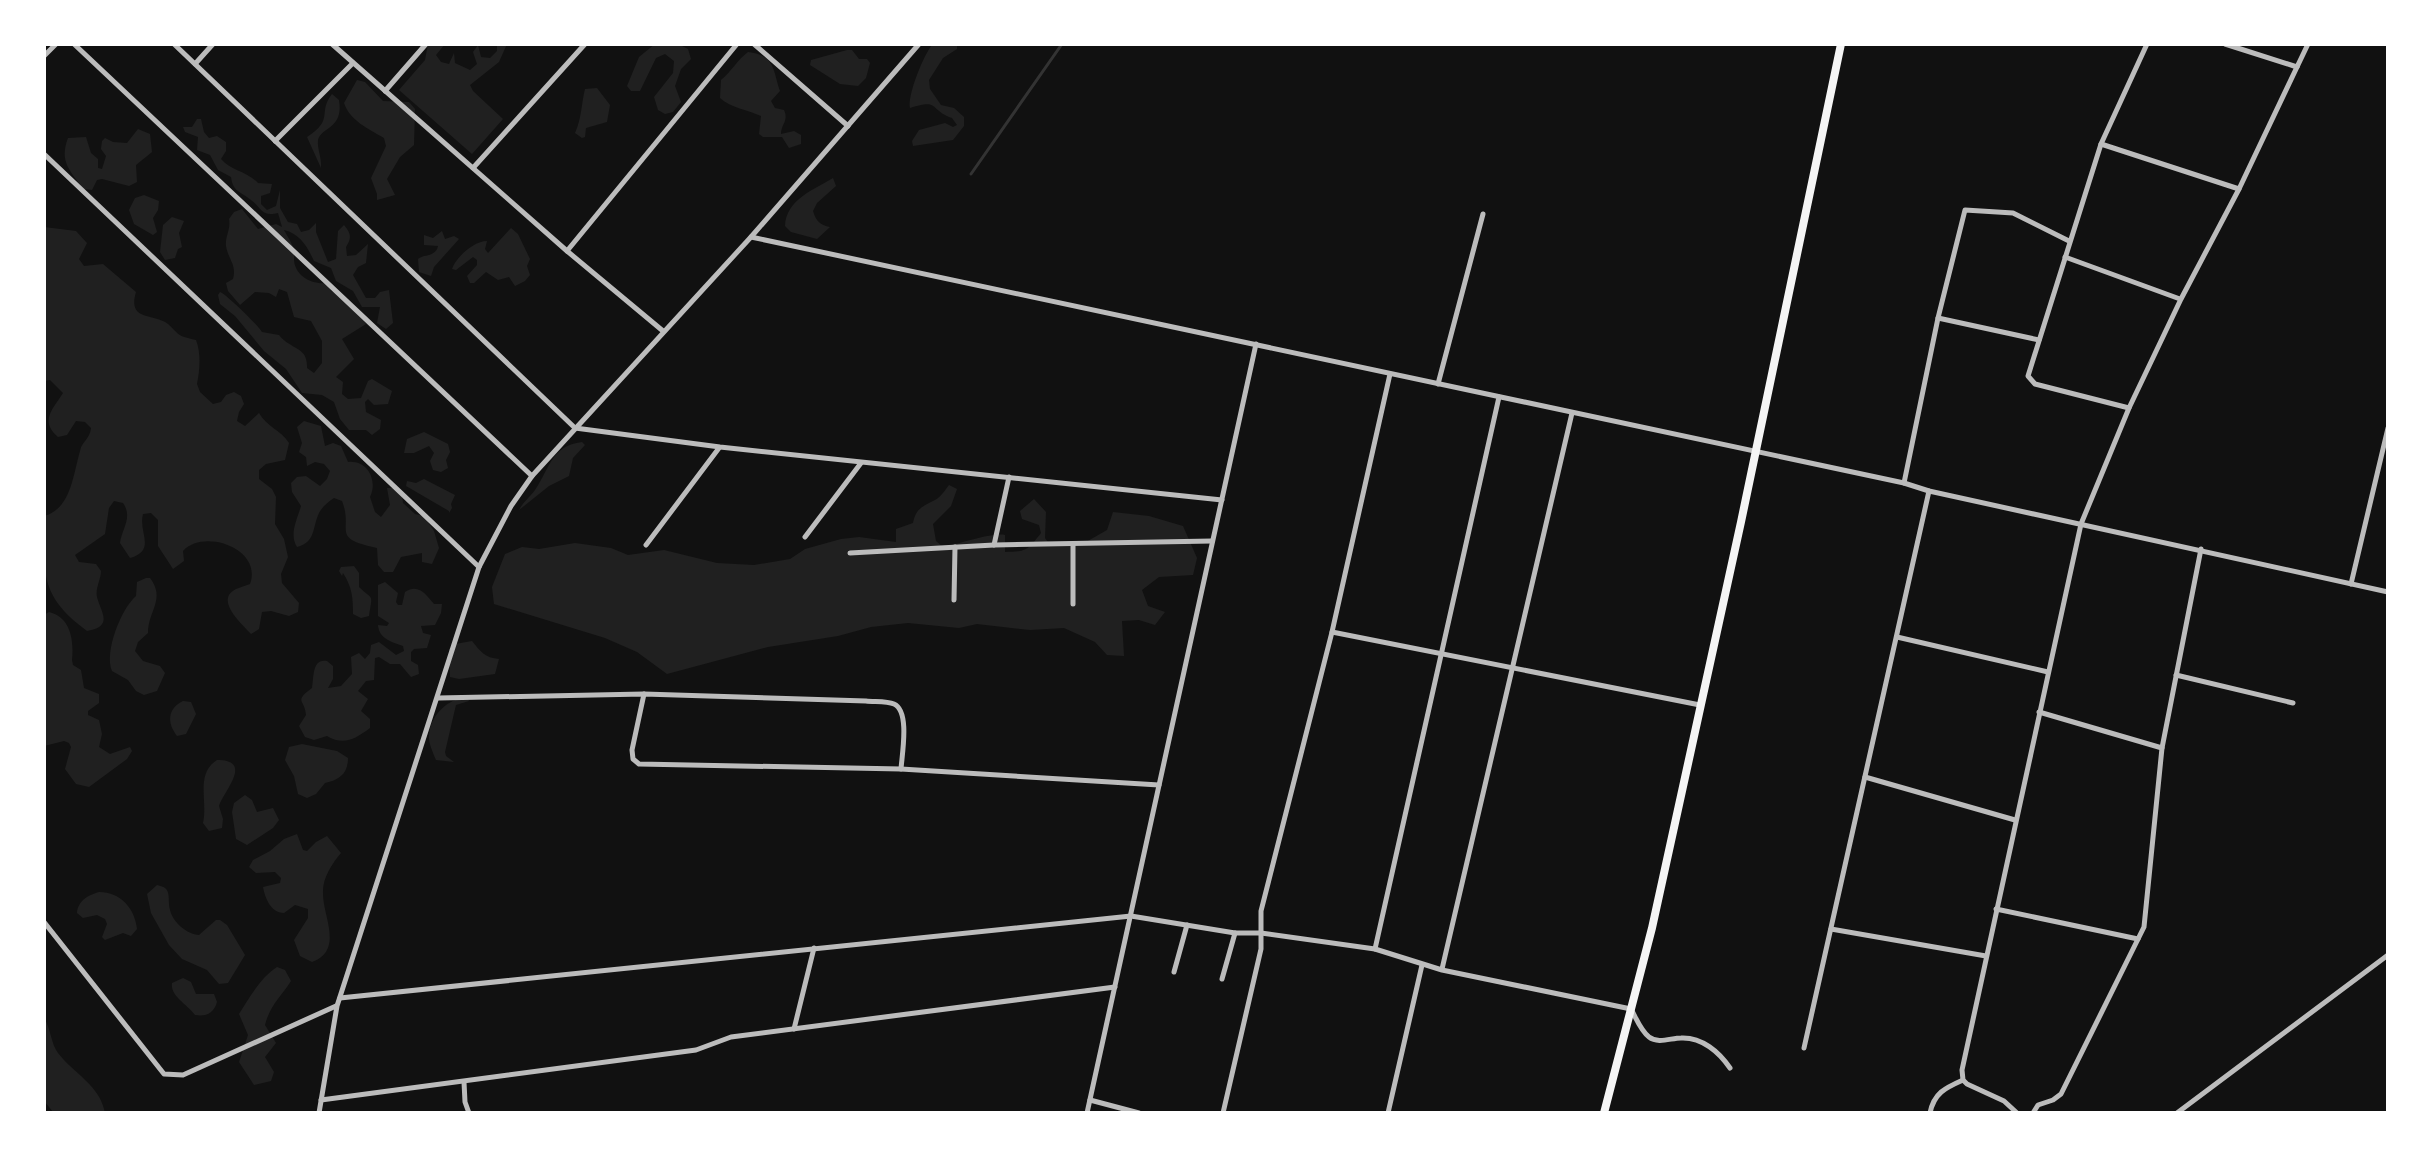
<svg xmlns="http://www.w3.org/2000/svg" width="2432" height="1157" font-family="'Sofia Sans Condensed',sans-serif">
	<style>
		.green { fill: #202020 }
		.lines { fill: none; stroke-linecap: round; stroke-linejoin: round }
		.stream { stroke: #333; stroke-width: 3 }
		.minor { stroke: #bcbcbc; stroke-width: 5 }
		.primary { stroke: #f5f5f5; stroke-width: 8 }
	</style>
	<rect width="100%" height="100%" fill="#111"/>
	<!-- green -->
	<g class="green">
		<polygon points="428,44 445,44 436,55 441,62 449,64 454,53 455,63 470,70 477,64 473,52 478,45 481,57 490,58 497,51 497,44 507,44 499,62 470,85 473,91 503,119 472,154 399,90 425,60"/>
		<polygon points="655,44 678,44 688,49 691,59 681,69 675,86 681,102 673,112 665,114 658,110 654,97 673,73 674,61 665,54 656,58 640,91 631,91 627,86 639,57"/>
		<path d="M933,44H957V49L943,58L929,80L930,89L941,105L954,108L964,117V126L953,140L913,146L912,141L919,130L945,123L953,127L957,125L952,118C929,110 940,98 910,108C907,96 924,53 933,44Z"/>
		<polygon points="847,50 852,50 859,59 867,59 870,63 866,78 858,86 840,84 810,65 811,60"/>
		<path d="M748,52C775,55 773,70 780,91L771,101L775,108L784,110C789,121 781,124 781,134L794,131L801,135V144L789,148L782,137H763L759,134L761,116C748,110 731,108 720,98L721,80C732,71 737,60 748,52Z"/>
		<path d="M357,80L365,82L383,101L409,102L415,109L414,145L400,157L387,179L395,195L377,200V194L371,178L386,146L384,138C369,129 350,121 344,103Z"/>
		<path d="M597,88L610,105L607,122L586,128L585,137L582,138L575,133C582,117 581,105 585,89Z"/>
		<path d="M332,94L339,100C344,129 321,127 318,140C317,149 322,158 321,168L307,137C335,119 317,113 332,94Z"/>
		<path d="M197,119H201L204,132L209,138L217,136L226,142V151L221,159C231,171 247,171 258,183L272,184L270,193L261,196V204L267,210L276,206L280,190V208L288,222L297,224L301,232L309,230L316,223V232L328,262L336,259L338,231L344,225C351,233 352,238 346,247L347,256L356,255L368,244L366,263L358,267L353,275L366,298H375L380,292L389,290L393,323L386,329L377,323L380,307H362L353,291L336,281L331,268L314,261C307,246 300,234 284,230C287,236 291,241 293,247C295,251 294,255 294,260C295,276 312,285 327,283L331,291L346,297C350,309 360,314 366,324L342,339L354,359L336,377L343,382L342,394L348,399L361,398L368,381L372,379L392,391L388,404L374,405L368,399L365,402L366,412L381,420L380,429L372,435L366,430H349L340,419L334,402L322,395L302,393L286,369L264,351L235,316L220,304L218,295L220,292C226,294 259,326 262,332L279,335C292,351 308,346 307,368L314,373L322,363V341L311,321L294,317L287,292L279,289L276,297L269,293L255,292L240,305L228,291L226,283L233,279C237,265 228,259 226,246C225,236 231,229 229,219L234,212L242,209L258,229L276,224L282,227L278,213C261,217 262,208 251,200C240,191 233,192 231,177L218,170L210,155L197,150L198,137L185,132L183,127H192Z"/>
		<path d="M138,129L150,134L152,152L136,165L137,182L129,186L102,179L97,180L92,190L83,189C70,170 59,162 68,138L86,137L91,153L98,159V168L102,169L106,156L101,149L102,141L105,138L113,142L127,143Z"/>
		<path d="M833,178L836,186L817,203L813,211C816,221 820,225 830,227L817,239L791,232L785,226C786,200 813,190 833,178Z"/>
		<polygon points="144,195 159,201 158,210 153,218 157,232 153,235 134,224 129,210 135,198"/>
		<polygon points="172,217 184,221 179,233 182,247 178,249 175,258 165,260 160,252 163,225"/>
		<path d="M44,227L76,231L87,243L79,259L84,266L103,264L136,292C127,322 154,313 168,324C182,337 176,335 196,340C201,353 200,369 197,384L200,392L213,404L221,402L226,395L234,392L241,396L244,404L239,412L237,421L245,426L259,413C267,427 281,430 289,443L285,460L266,464L259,470V479L272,489L276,497L275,524L284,539L288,557L281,574L282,583L299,603L298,612L289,616L271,611L262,612L259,629L251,634C242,624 214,600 236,589C241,587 245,586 250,584C263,549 204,528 183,551L184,561L173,569L158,546V520L151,513L143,514C138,533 157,550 130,558L120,543C122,528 133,518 123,503L114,501L109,508L105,534L75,555L79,562L96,564L101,571C101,579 95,589 97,597C101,613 114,626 87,631C38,595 44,572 44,516C71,509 73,475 80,451C82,441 90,439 91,428L85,422L76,421L67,435L58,437C39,421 53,409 63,393L50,380L44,381Z"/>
		<path d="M511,228L518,234L530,259L527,266L530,275L525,281L515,286L509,277L498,280L486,272L474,283H470L467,276L477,265V260L473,257L456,270L452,269C456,257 474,241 487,241L485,249L488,253Z"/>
		<path d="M442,231L445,239L454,236L459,239L434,267L431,276L419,272L418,259C424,254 436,257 438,246L424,245V235L433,238Z"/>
		<path d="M304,421L321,426L325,446L333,443L341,446L348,462C368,460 378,481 370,497L375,512L381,517L390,505L387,488H395L402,494L403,503L415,514L424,516L434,531L439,548L432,564L422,562V553L401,557L393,572H384L378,565L377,548C329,538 354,531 342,501L334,498C328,502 322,507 319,513C312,528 316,542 297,547C289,534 297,520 301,506L292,492L291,483L297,477L306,476L320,486L327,479L330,471L324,464L315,462L307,466L306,457L299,452L302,443L297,427Z"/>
		<polygon points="424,432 448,444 450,452 446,460 448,468 441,472 433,470 430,461 434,453 429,446 414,453 404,453 407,439"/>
		<path d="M582,442L585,445L573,458L569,476L549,486L519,510C523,502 530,497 535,490C550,468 551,446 582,442Z"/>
		<polygon points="424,479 455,495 451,504 452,508 449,513 449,511 406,486 407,481 416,483"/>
		<path d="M949,485L957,489L951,506L933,524L936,541L943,547C959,544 993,532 1005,535V552C1026,552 1028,550 1041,533L1039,525L1022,519L1020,511L1034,499L1046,512L1045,538L1050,545L1079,546L1107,530L1113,512L1149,516L1183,526L1197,558L1193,575L1159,577L1142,590L1148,606L1165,612L1155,625L1139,620L1122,621L1124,656L1107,655L1095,642L1064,628L1030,630L977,624L959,628L908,623L871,627L838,636L768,647L667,674L637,652L605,638L494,604L492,587L505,554L522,547L539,549L575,543L611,548L628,555L664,550L717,563L754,565L790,559L805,549L841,539L859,537L896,542V529L913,523C916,508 923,506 935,500C941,497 945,490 949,485Z"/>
		<path d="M354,566L359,573V587C373,601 373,592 369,616L361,618L353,614C353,597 352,587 343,573L342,576L339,571L341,567Z"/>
		<path d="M146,578H150C166,599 148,611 148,633L138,642L135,651L143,661L160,666L165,673L157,691L144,695L136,691L128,680L112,671C104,652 121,609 136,596L137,582Z"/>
		<path d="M385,582L398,593L396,602L398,605H402L405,592C419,583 426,595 434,604H442L441,613L435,625L421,626L423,633L431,635L427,648L414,649L411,652V661L418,665L419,674L411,677L400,664H390L379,657L375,658L374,680L366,681L358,691L368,699L361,711L370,719V728C355,739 344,746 327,736L314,740L305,737L299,726L306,715C305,699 293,702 312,688C314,677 312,658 327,661L333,666V679L328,688L341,686L352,674L351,657L359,653L365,659L370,653L371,645L379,642L396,655L404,651L403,646C392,642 379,639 378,625L387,626L389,623L378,616V585Z"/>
		<path d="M49,612C71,617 74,641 72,660L73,665L81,670L84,688L99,694V703L88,711V715L99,720L102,734L99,747L110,754L130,747L132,751L127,759L89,787L76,784L65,769L71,747L69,743L64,741L44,746V615Z"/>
		<path d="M472,641C480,651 485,658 499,659L495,674L459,679L450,677L449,649L455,644Z"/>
		<path d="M467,697L469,701L456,705L445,752L446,756L454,762L436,760C433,753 428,742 429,735C431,714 448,699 467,697Z"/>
		<path d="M183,701L191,702L196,714L186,734L177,736C167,723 167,709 183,701Z"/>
		<path d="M302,744L337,751L348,758C348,774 339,780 325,783L316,794L307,798L298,794L294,776L285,760L289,747Z"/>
		<path d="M217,760C254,760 224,791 219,806L223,819L222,828L209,831L203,823C208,801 195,774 217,760Z"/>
		<polygon points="245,795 252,800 257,812 273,808 279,820 273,828 247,845 236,839 232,812 234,803"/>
		<path d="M297,834L303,850L307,851L316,842L327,836L341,853C332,864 322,878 323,894C323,917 344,950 312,962L300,956L294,940L308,918V909L295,905L284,913C271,913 265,898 263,887L280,883L281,878L275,872L256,873L249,867L253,860L270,851L284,839Z"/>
		<path d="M157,885C173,888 167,897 170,910C173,923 187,934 199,935L216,920H220L227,925L245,955L228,983L219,984L207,970L182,959L169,945L151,913L147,894Z"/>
		<path d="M99,892C121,892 135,909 137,929L131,936L123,933L105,940L102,937L107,924L105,919L97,915L83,918L77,913C78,900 89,895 99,892Z"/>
		<path d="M277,967L285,970L291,981C281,997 270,1005 265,1025L276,1043L265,1057L274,1072L271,1081L254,1085L239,1062L248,1035L239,1014C249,998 261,977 277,967Z"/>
		<path d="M183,978L191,982L196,994H214L217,1002C214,1013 206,1017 195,1015C187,1004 170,996 172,983Z"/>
		<path d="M44,1018C51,1029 51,1044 58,1053C74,1074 100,1085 105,1113H54L44,1101Z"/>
	</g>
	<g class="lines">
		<!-- stream -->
		<polyline class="stream" points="971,174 1062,44"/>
		<!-- minor -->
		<g class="minor">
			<polyline points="74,44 532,476"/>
			<polyline points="174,44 575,428 720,447 1222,500"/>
			<polyline points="332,44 567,251 663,331"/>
			<polyline points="754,44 848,126"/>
			<polyline points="2225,44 2297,67 2308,44"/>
			<polyline points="44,56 56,44"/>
			<polyline points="195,64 213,44"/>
			<polyline points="385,91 426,44"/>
			<polyline points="275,141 353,63"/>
			<polyline points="2101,144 2239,189"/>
			<polyline points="44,154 479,567"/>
			<polyline points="473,168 585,44"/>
			<polyline points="751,237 1904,483 1929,491 2388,592"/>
			<polyline points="567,251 737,44"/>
			<polyline points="2065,257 2180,299"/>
			<polyline points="1938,318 2039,340"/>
			<polyline points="1438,384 1483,214"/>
			<polyline points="2129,408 2035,384 2028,376 2101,144 2147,44"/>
			<polyline points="1904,483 1938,318 1965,210 2013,213 2069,241"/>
			<polyline points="805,537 861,463"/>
			<polyline points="646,545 719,448"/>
			<polyline points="994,545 1009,477"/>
			<polyline points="850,553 994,545 1212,541"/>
			<polyline points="2351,584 2388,428"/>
			<polyline points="954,600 955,547"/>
			<polyline points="1073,604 1073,544"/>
			<polyline points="1332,632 1700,705"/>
			<polyline points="1897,637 2048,672"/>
			<polyline points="2176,675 2293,703"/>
			<polyline points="644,694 632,750 633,759 639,764 901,769 1159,785"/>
			<path d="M438,698L644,694L866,701C874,702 887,701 894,704C910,711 902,754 901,769"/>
			<polyline points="2039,712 2162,748"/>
			<polyline points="1865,777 2015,820"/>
			<polyline points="1996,909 2138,939"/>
			<polyline points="44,922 164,1074 183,1075 336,1006"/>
			<polyline points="1831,929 1986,956"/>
			<polyline points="1375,949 1499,397"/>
			<polyline points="1442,969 1572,413"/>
			<polyline points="1174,972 1187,925"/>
			<polyline points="1222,979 1235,933"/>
			<path d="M340,998L1131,916L1235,933H1261L1375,949L1442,970L1631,1009C1636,1018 1641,1031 1649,1037C1658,1044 1671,1038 1681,1038C1702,1037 1719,1052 1730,1068"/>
			<polyline points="794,1029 814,948"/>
			<polyline points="1804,1048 1929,491"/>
			<polyline points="464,1082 465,1102 469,1113"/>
			<polyline points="321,1100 696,1050 731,1037 1115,987"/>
			<polyline points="1090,1100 1139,1113"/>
			<polyline points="319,1113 337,1006 479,567 511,506 532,476 751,237 919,44"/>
			<polyline points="1087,1113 1256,344"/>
			<polyline points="1223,1113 1261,949 1261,911 1332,632 1390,374"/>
			<polyline points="1388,1113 1422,965"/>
			<path d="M1930,1113C1934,1093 1945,1088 1963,1080"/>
			<polyline points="2017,1113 2004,1101 1967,1084 1963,1080 1962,1070 2081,524 2129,408 2181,299 2239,189 2297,67"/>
			<polyline points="2033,1113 2038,1105 2053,1100 2061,1094 2144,927 2162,748 2201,549"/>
			<polyline points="2177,1113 2388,955"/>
		</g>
		<!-- primary -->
		<polyline class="primary" points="1604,1113 1652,928 1741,522 1841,44"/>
	</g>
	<!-- border -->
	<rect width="2432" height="1157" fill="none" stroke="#ffffff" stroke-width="92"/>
</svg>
